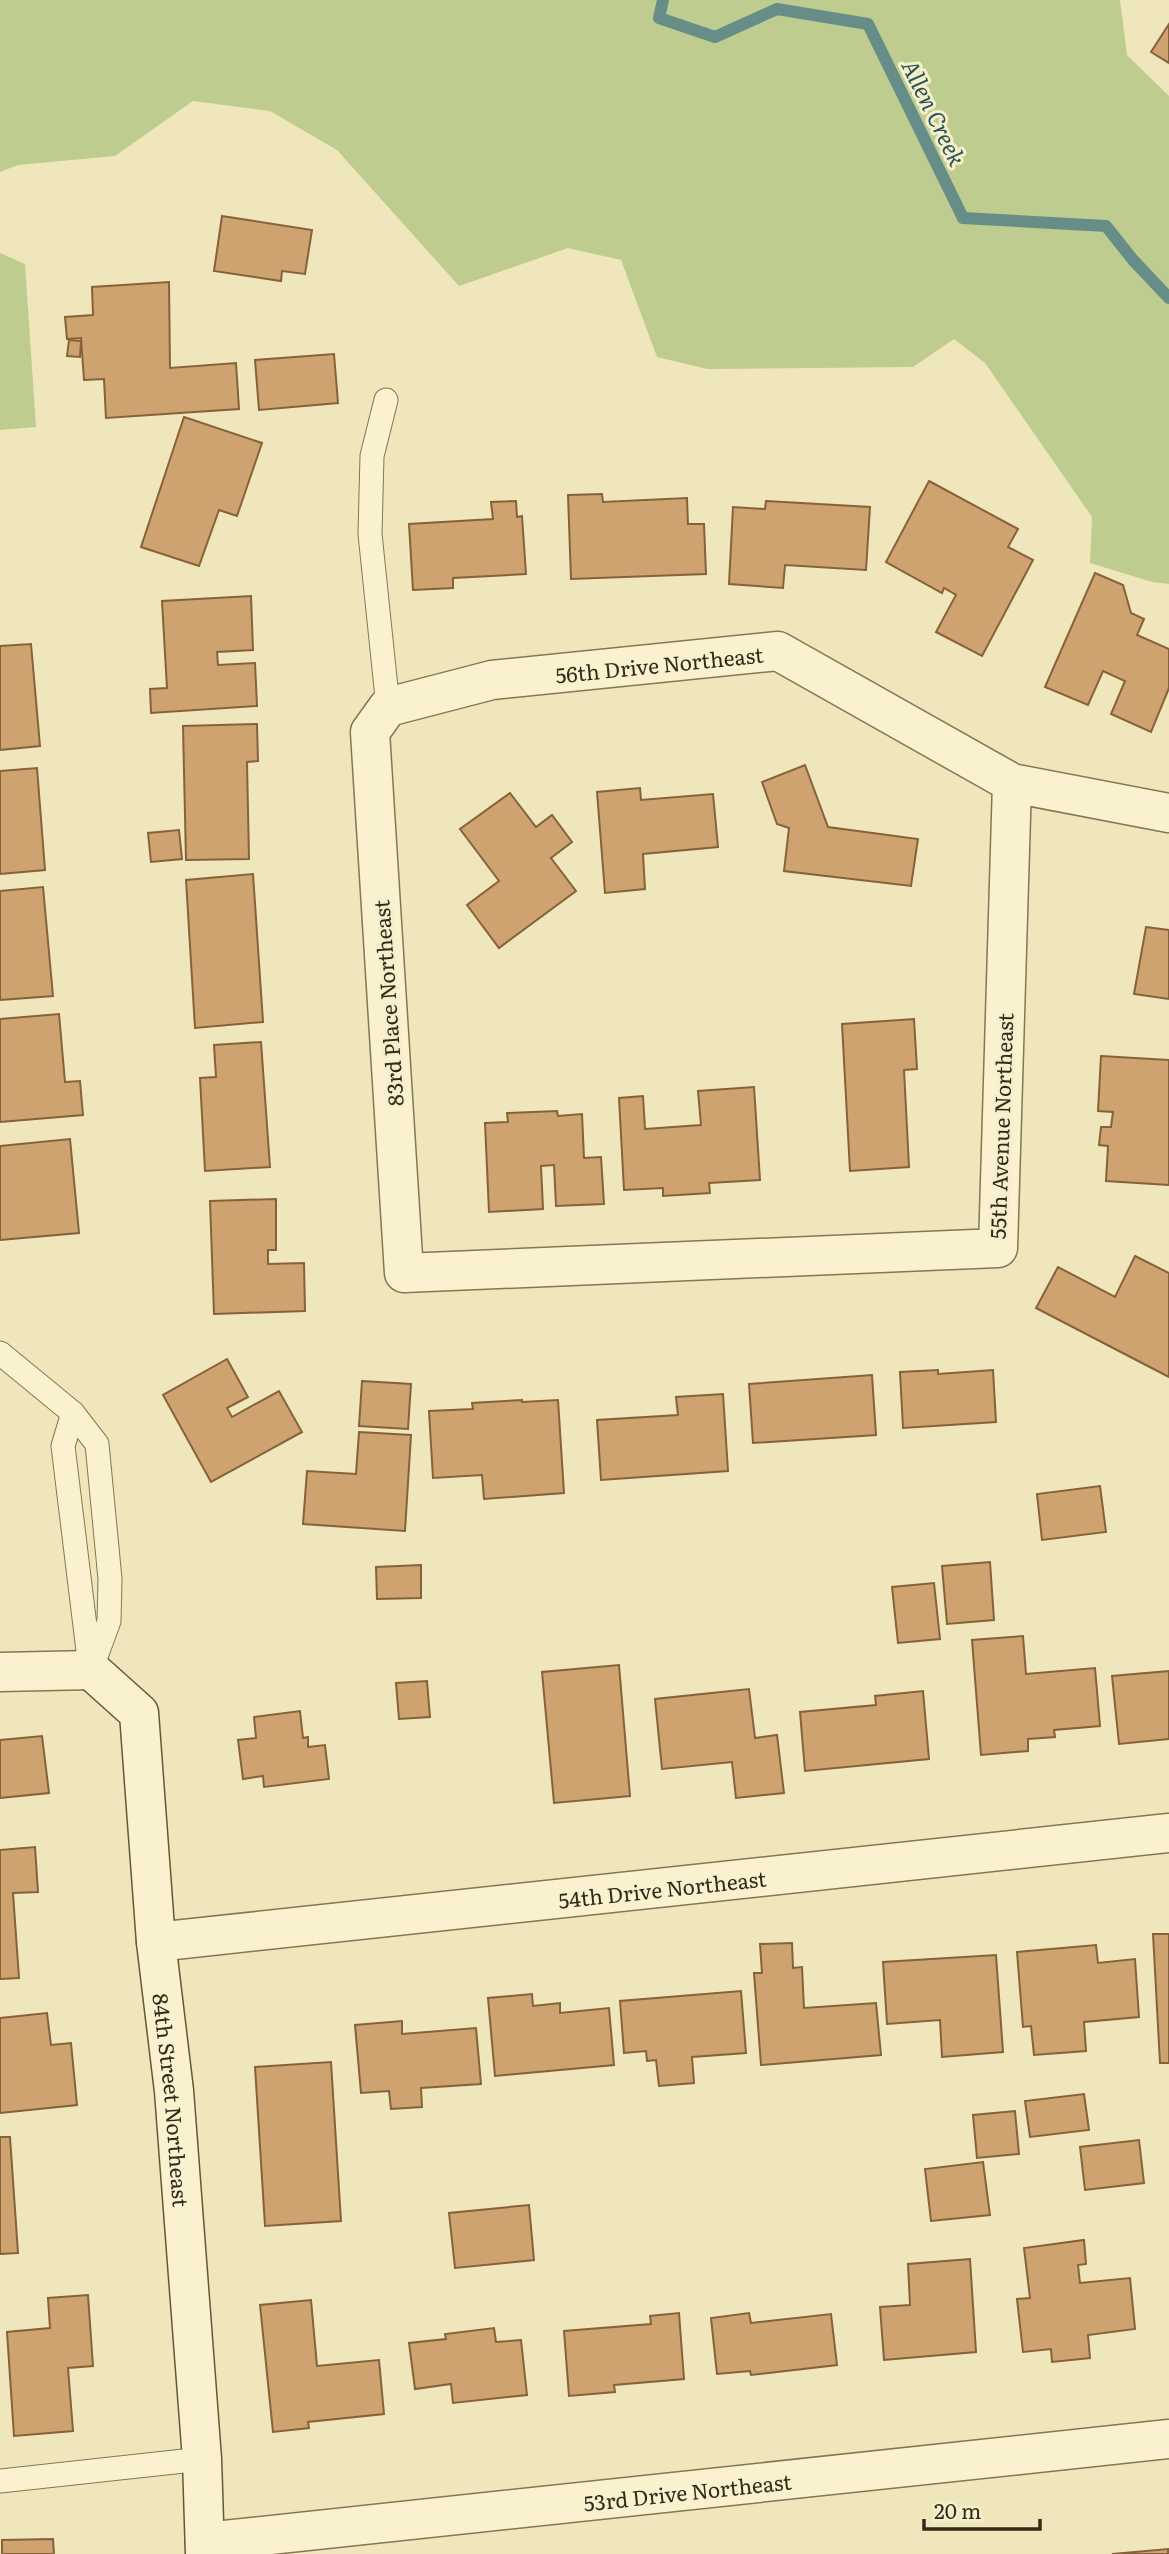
<svg xmlns="http://www.w3.org/2000/svg" width="1169" height="2554" font-family="Literata,serif">
	<style>
		.green { fill: #becd8f }
		.lines { fill: none; stroke-linecap: round; stroke-linejoin: round }
		.stream { stroke: #678d88; stroke-width: 12 }
		.building { fill: #cfa36f; stroke: #86623a; stroke-width: 2 }
		.lane-casing { stroke: #877554; stroke-width: 25 }
		.street-casing { stroke: #877554; stroke-width: 41 }
		.secondary-casing { stroke: #685638; stroke-width: 41 }
		.lane { stroke: #faf2ce; stroke-width: 23 }
		.street { stroke: #faf2ce; stroke-width: 38 }
		.secondary { stroke: #faf2ce; stroke-width: 38 }
		.labels { text-anchor: middle; dominant-baseline: central; stroke-width: 6; stroke-linejoin: round; paint-order: stroke }
		.street-label { font-size: 21px; fill: #352a1a; stroke: #f6efcb }
		.water-label { font-size: 23px; font-style: italic; fill: #295355; stroke: #f6efcb }
	</style>
	<rect width="100%" height="100%" fill="#efe6bb"/>
	<!-- green -->
	<g class="green">
		<polygon points="0,0 1120,0 1127,55 1169,96 1169,584 1152,582 1090,563 1092,517 985,363 954,339 913,367 707,369 657,357 621,260 568,248 459,286 337,150 270,111 193,101 115,156 18,165 0,172"/>
		<polygon points="0,253 25,264 36,427 0,430"/>
	</g>
	<g class="lines">
		<!-- stream -->
		<polyline class="stream" points="663,0 659,18 715,37 777,9 868,24 963,218 1106,226 1133,260 1169,298"/>
	</g>
	<!-- building -->
	<g class="building">
		<polygon points="1169,24 1169,63 1151,52"/>
		<polygon points="222,216 312,230 305,274 282,271 281,281 214,271"/>
		<polygon points="169,282 170,368 236,363 239,409 106,418 104,379 84,380 81,338 67,339 65,317 93,315 92,287"/>
		<polygon points="69,340 81,341 80,357 67,356"/>
		<polygon points="334,354 338,403 259,410 255,360"/>
		<polygon points="184,417 262,443 237,516 219,510 199,566 141,547"/>
		<polygon points="929,481 1018,529 1008,547 1033,560 982,656 936,632 956,595 944,588 942,593 886,562"/>
		<polygon points="602,494 603,502 687,498 688,524 704,524 706,574 571,579 568,495"/>
		<polygon points="516,501 517,517 522,516 526,574 453,578 453,588 413,590 409,524 493,519 491,502"/>
		<polygon points="766,501 870,507 866,570 785,565 783,588 729,584 733,507 765,509"/>
		<polygon points="1095,573 1123,585 1131,613 1144,619 1137,635 1169,649 1169,688 1151,732 1111,714 1125,681 1103,671 1088,705 1045,687"/>
		<polygon points="251,596 253,650 217,652 218,665 255,663 257,706 151,713 150,689 167,688 162,601"/>
		<polygon points="31,644 40,746 0,750 0,646"/>
		<polygon points="257,724 258,761 247,762 249,859 186,860 183,726"/>
		<polygon points="805,765 828,827 918,839 911,886 784,871 789,828 777,824 762,782"/>
		<polygon points="37,768 45,870 0,874 0,771"/>
		<polygon points="640,788 641,800 713,794 718,847 643,854 645,889 605,893 597,792"/>
		<polygon points="510,793 536,827 552,815 572,842 551,858 576,891 499,948 467,905 499,881 460,829"/>
		<polygon points="179,830 182,859 151,862 148,833"/>
		<polygon points="253,874 263,1022 195,1028 186,880"/>
		<polygon points="43,887 53,996 0,1000 0,891"/>
		<polygon points="1146,927 1169,930 1169,999 1134,994"/>
		<polygon points="59,1014 65,1082 80,1081 83,1115 0,1122 0,1019"/>
		<polygon points="914,1019 917,1069 904,1070 909,1167 850,1171 842,1024"/>
		<polygon points="261,1042 270,1167 205,1171 200,1078 216,1077 214,1045"/>
		<polygon points="1101,1056 1169,1060 1169,1185 1106,1181 1108,1146 1099,1145 1101,1127 1111,1127 1113,1112 1098,1111"/>
		<polygon points="754,1087 760,1180 709,1183 710,1193 663,1196 663,1188 624,1190 619,1098 643,1096 645,1129 701,1125 698,1091"/>
		<polygon points="557,1111 558,1116 582,1114 584,1158 601,1157 604,1204 556,1206 554,1165 541,1166 543,1209 489,1212 485,1123 508,1122 507,1113"/>
		<polygon points="70,1139 79,1233 0,1240 0,1146"/>
		<polygon points="276,1199 276,1250 268,1250 268,1264 304,1263 305,1311 214,1314 210,1201"/>
		<polygon points="1135,1256 1169,1273 1169,1377 1036,1308 1058,1267 1115,1297"/>
		<polygon points="227,1359 248,1397 227,1408 232,1417 279,1391 302,1432 211,1482 163,1395"/>
		<polygon points="938,1370 938,1374 993,1370 996,1422 903,1428 900,1372"/>
		<polygon points="872,1375 876,1435 753,1443 749,1384"/>
		<polygon points="362,1381 411,1384 408,1429 359,1426"/>
		<polygon points="723,1394 728,1471 601,1480 597,1420 678,1415 676,1397"/>
		<polygon points="522,1400 522,1402 558,1400 564,1493 484,1499 482,1475 433,1478 429,1411 473,1409 472,1403"/>
		<polygon points="359,1432 411,1435 405,1531 303,1524 307,1471 356,1474"/>
		<polygon points="1100,1486 1106,1532 1042,1540 1037,1494"/>
		<polygon points="990,1562 994,1620 947,1624 942,1566"/>
		<polygon points="421,1565 421,1598 377,1599 376,1567"/>
		<polygon points="934,1583 940,1639 898,1643 892,1587"/>
		<polygon points="1023,1636 1026,1674 1095,1668 1100,1726 1054,1730 1055,1737 1028,1739 1028,1751 981,1755 972,1640"/>
		<polygon points="619,1665 630,1796 554,1803 542,1672"/>
		<polygon points="1169,1671 1169,1739 1119,1744 1112,1676"/>
		<polygon points="427,1681 430,1717 399,1719 396,1683"/>
		<polygon points="749,1689 755,1738 777,1735 784,1793 736,1798 732,1762 662,1769 655,1699"/>
		<polygon points="923,1691 929,1759 805,1771 800,1712 876,1705 875,1696"/>
		<polygon points="300,1711 303,1738 308,1737 308,1747 325,1745 329,1779 264,1787 263,1776 243,1779 238,1740 256,1738 254,1717"/>
		<polygon points="42,1736 49,1793 0,1798 0,1740"/>
		<polygon points="35,1847 38,1892 13,1893 19,1978 0,1979 0,1850"/>
		<polygon points="1153,1934 1169,1934 1169,2063 1160,2063"/>
		<polygon points="792,1943 793,1968 802,1967 804,2008 876,2003 881,2055 761,2065 754,1973 762,1973 760,1944"/>
		<polygon points="1096,1945 1098,1963 1135,1959 1139,2017 1084,2022 1086,2051 1034,2055 1031,2026 1023,2027 1017,1952"/>
		<polygon points="996,1955 1003,2052 942,2057 940,2020 887,2024 883,1962"/>
		<polygon points="741,1991 746,2053 692,2057 694,2083 659,2086 656,2060 647,2061 646,2051 624,2053 620,2001"/>
		<polygon points="532,1994 533,2006 560,2003 560,2013 609,2008 614,2065 495,2076 488,1998"/>
		<polygon points="47,2013 51,2045 71,2043 77,2105 0,2113 0,2018"/>
		<polygon points="402,2021 402,2034 476,2028 481,2084 421,2088 422,2107 391,2109 389,2091 361,2093 355,2025"/>
		<polygon points="331,2062 341,2221 265,2226 255,2067"/>
		<polygon points="1084,2094 1089,2130 1030,2137 1025,2101"/>
		<polygon points="1015,2111 1019,2154 977,2158 973,2115"/>
		<polygon points="0,2137 10,2137 18,2253 0,2254"/>
		<polygon points="1139,2140 1144,2183 1085,2190 1080,2147"/>
		<polygon points="983,2162 990,2215 931,2221 925,2169"/>
		<polygon points="529,2205 534,2260 455,2268 449,2213"/>
		<polygon points="1084,2240 1086,2264 1078,2265 1080,2283 1130,2278 1135,2329 1088,2335 1090,2358 1052,2362 1051,2349 1023,2352 1017,2299 1030,2298 1024,2248"/>
		<polygon points="970,2259 976,2352 884,2360 880,2307 910,2305 908,2264"/>
		<polygon points="88,2295 93,2366 68,2368 73,2431 14,2436 7,2332 50,2328 48,2298"/>
		<polygon points="311,2300 317,2366 379,2360 384,2414 308,2422 309,2428 273,2432 260,2305"/>
		<polygon points="679,2313 684,2379 614,2385 615,2392 569,2396 564,2331 651,2324 650,2316"/>
		<polygon points="749,2313 751,2323 831,2314 837,2365 751,2375 750,2371 717,2374 711,2318"/>
		<polygon points="494,2328 496,2342 521,2340 527,2395 453,2403 451,2384 415,2389 409,2343 446,2339 445,2334"/>
		<polygon points="53,2539 54,2554 2,2554 2,2540"/>
		<polygon points="1168,2549 1168,2554 1112,2554"/>
	</g>
	<g class="lines">
		<!-- lane casing -->
		<g class="lane-casing">
			<g id="lane">
				<polyline points="386,400 372,456 370,534 388,707"/>
				<polyline points="0,1353 73,1413 97,1444 110,1579 109,1621 91,1670"/>
				<polyline points="73,1413 63,1446 90,1667"/>
				<polyline points="0,2481 202,2459"/>
			</g>
		</g>
		<!-- street casing -->
		<g class="street-casing">
			<g id="street">
				<path id="s1" d="M1012,783L998,1248L404,1273L370,732L388,707L492,680L778,651L1012,783L1169,813"/>
				<polyline points="0,1672 91,1670"/>
				<path id="s2" d="M156,1942L1169,1833"/>
				<path id="s3" d="M205,2542L1169,2439"/>
			</g>
		</g>
		<!-- secondary casing -->
		<g class="secondary-casing">
			<g id="secondary">
				<path id="s4" d="M91,1670L139,1713L156,1942L174,2091L202,2459L205,2554"/>
			</g>
		</g>
		<!-- lane -->
		<use href="#lane" class="lane"/>
		<!-- street -->
		<use href="#street" class="street"/>
		<!-- secondary -->
		<use href="#secondary" class="secondary"/>
	</g>
	<g class="labels">
		<!-- street labels -->
		<g class="street-label">
			<text stroke="none"><textPath href="#s1" startOffset="1908">56th Drive Northeast</textPath></text>
			<text transform="translate(387 1003) rotate(-94)">83rd Place Northeast</text>
			<text transform="translate(1000 1126) rotate(-88)">55th Avenue Northeast</text>
			<text stroke="none"><textPath href="#s2" startOffset="509">54th Drive Northeast</textPath></text>
			<text stroke="none"><textPath href="#s4" startOffset="453">84th Street Northeast</textPath></text>
			<text stroke="none"><textPath href="#s3" startOffset="485">53rd Drive Northeast</textPath></text>
		</g>
		<!-- water labels -->
		<g class="water-label">
			<text transform="translate(935 112) rotate(64)">Allen Creek</text>
		</g>
	</g>
	<!-- scale -->
	<path d="M924 2519v10h116v-10" fill="none" stroke="#352a1a" stroke-width="3.5"/>
	<text x="934" y="2519" font-size="21" fill="#352a1a" stroke="#f6efcb" stroke-width="5" paint-order="stroke">20 m</text>
</svg>
